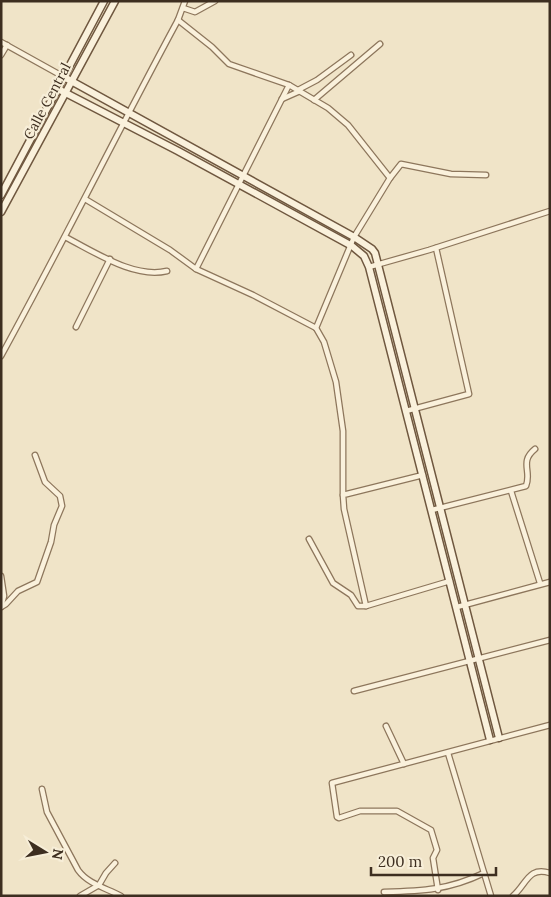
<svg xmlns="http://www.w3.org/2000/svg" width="551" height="897" font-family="Lora,serif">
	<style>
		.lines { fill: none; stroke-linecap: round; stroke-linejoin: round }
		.street-casing { stroke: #8d765c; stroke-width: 7 }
		.secondary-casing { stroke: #6f573f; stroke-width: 9 }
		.street { stroke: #faf1dc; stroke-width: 4.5 }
		.secondary { stroke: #faf1dc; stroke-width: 6 }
		.labels { text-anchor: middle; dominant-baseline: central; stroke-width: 4.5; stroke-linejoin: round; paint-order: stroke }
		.street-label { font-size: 14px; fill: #3d2e20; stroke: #f7eed8 }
	</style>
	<rect width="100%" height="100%" fill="#f0e4c8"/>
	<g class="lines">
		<!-- street casing -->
		<g class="street-casing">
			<g id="street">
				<polyline points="183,8 195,12 215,1"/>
				<polyline points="178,20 212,47 229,64 289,85 328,108 348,125 390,178"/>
				<polyline points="1,42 64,77"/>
				<polyline points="1,55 7,45"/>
				<polyline points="298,90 317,80 351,55"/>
				<polyline points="282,99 300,91"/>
				<polyline points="314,100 380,44"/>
				<polyline points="85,199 170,250 196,269 253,295 316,328 324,342 336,382 343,431 343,495"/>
				<path d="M65,237C95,252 134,279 167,271"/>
				<polyline points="369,267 429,250 550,211"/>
				<polyline points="196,269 289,85"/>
				<polyline points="76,327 110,259"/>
				<polyline points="316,328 354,237 390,178 401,164 451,174 486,175"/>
				<path d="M1,356C62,245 118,131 178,20L185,1"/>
				<polyline points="406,411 469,394 436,248"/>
				<polyline points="511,491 540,583"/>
				<path d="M432,510L526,486C532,471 519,462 535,449"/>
				<polyline points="309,539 333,583 351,595 358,606 366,606 450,581"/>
				<polyline points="1,576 4,596 1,607"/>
				<polyline points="366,606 344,509 343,495 423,475"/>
				<polyline points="1,607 6,604 18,591 37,582 51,542 54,525 62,506 60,496 45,482 35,455"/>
				<polyline points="457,607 550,582"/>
				<polyline points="354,691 550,640"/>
				<polyline points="386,726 404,764"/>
				<polyline points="448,753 491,896"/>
				<path d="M42,789L47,812L78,870C88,884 106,888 121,896"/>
				<polyline points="438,890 433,858 437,850 431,830 397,811 360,811 339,818 337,817 332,783 550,725"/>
				<path d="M384,892C422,891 449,890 484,873"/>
				<polyline points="80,896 99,885 106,873 115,863"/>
				<path d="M513,896C527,884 528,866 550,873"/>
			</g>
		</g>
		<!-- secondary casing -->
		<g class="secondary-casing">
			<g id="secondary">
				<polyline points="64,77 354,237 372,249 375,253 499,738"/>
				<polyline points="58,89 178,151 352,246 364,256 369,267 490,740"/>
				<polyline points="1,195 104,1"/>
				<polyline points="1,212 115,1"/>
			</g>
		</g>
		<!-- street -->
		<use href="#street" class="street"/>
		<!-- secondary -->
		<use href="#secondary" class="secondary"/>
	</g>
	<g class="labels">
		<!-- street labels -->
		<g class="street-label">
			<text transform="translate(47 101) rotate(-62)">Calle Central</text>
		</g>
	</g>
	<!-- border -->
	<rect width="551" height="897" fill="none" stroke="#3d2e20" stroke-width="5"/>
	<!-- north arrow -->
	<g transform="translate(45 852) rotate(100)" stroke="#f7eed8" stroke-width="4" paint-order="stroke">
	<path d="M0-4L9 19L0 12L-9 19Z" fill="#3d2e20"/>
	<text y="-8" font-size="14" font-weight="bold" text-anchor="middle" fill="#3d2e20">N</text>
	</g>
	<!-- scale -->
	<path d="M371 867v8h125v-8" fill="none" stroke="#3d2e20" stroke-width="2.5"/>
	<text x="378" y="867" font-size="15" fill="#3d2e20" stroke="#f7eed8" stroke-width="4" paint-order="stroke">200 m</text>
</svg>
